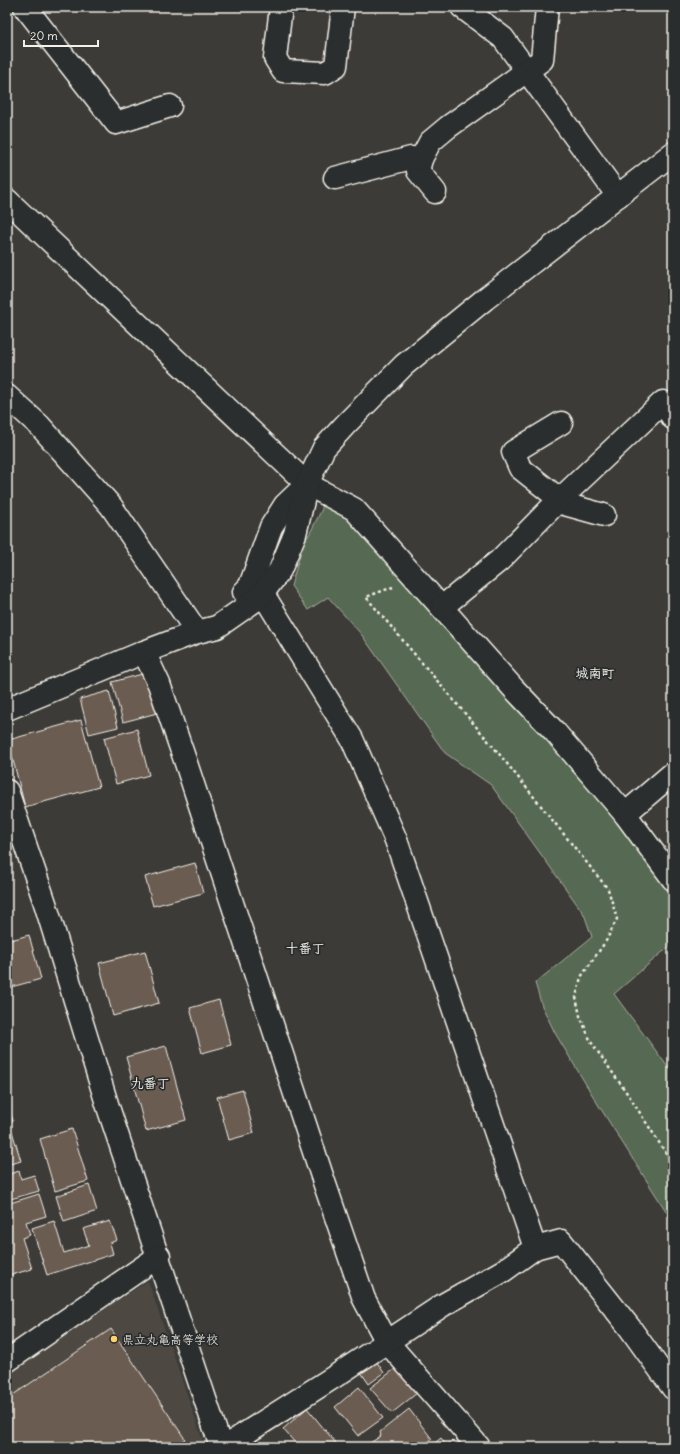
<svg xmlns="http://www.w3.org/2000/svg" width="680" height="1454" font-family="Delius,'Klee One',sans-serif">
	<style>
		.built { fill: #4d4843 }
		.green { fill: #576953; stroke: #a6ad9e }
		.building { fill: #6a5c51; stroke: #f4f1e8 }
		.lines { fill: none; stroke-linecap: round; stroke-linejoin: round }
		.minor-casing { stroke: #f4f1e8; stroke-width: 25 }
		.path { stroke: #f4f1e8; stroke-width: 2.5; stroke-dasharray: 3 3; stroke-linecap: butt }
		.minor { stroke: #2a2d2e; stroke-width: 22 }
		.poi-dot { fill: #ffd166; stroke: #2a2d2e; stroke-width: 1.5 }
		.labels { text-anchor: middle; dominant-baseline: central; stroke-width: 3.5; stroke-linejoin: round; paint-order: stroke }
		.poi-label { font-size: 12px; fill: #f4f1e8; stroke: #2a2d2e; text-anchor: start }
		.neighbourhood-label { font-size: 13px; font-weight: bold; fill: #f4f1e8; stroke: #2a2d2e }
	</style>
	<rect width="100%" height="100%" fill="#3d3b38"/>
	<filter id="ink" filterUnits="userSpaceOnUse"><feTurbulence type="fractalNoise" baseFrequency=".025" numOctaves="2"/><feDisplacementMap in="SourceGraphic" scale="8" xChannelSelector="R" yChannelSelector="G"/><feConvolveMatrix kernelMatrix="1 2 1 2 8 2 1 2 1" color-interpolation-filters="sRGB"/></filter>
	<g filter="url(#ink)">
		<!-- built -->
		<polygon class="built" points="148,1281 205,1447 7,1447 7,1376 115,1302"/>
		<!-- green -->
		<polygon class="green" points="323,492 349,509 526,709 673,887 673,943 614,994 673,1074 673,1222 599,1106 555,1033 542,1006 535,983 592,937 584,914 491,785 445,753 361,634 328,597 308,610 291,586 303,544 310,533 322,509"/>
		<!-- building -->
		<g class="building">
			<polygon points="150,672 161,712 123,722 112,682"/>
			<polygon points="109,691 118,727 89,734 80,699"/>
			<polygon points="81,720 99,787 25,807 8,740"/>
			<polygon points="137,729 149,775 116,784 104,738"/>
			<polygon points="195,863 203,893 153,906 145,877"/>
			<polygon points="29,935 41,979 11,987 7,971 7,941"/>
			<polygon points="145,951 159,1003 113,1016 99,963"/>
			<polygon points="219,1000 231,1045 202,1053 190,1008"/>
			<polygon points="166,1046 186,1120 146,1131 126,1057"/>
			<polygon points="243,1090 254,1133 229,1140 217,1097"/>
			<polygon points="7,1102 13,1121 7,1123"/>
			<polygon points="11,1128 21,1161 7,1165 7,1129"/>
			<polygon points="72,1129 88,1181 55,1191 40,1139"/>
			<polygon points="19,1171 21,1179 34,1175 39,1191 7,1200 7,1175"/>
			<polygon points="89,1185 97,1211 64,1222 56,1196"/>
			<polygon points="39,1194 46,1216 26,1222 30,1235 22,1238 32,1269 7,1276 7,1204"/>
			<polygon points="54,1221 64,1253 89,1245 83,1229 110,1221 117,1240 110,1243 113,1254 47,1275 32,1228"/>
			<polygon points="111,1329 185,1439 173,1447 7,1447 7,1399"/>
			<polygon points="375,1359 384,1373 369,1384 360,1371"/>
			<polygon points="396,1368 417,1393 392,1413 370,1388"/>
			<polygon points="359,1387 383,1418 358,1436 335,1407"/>
			<polygon points="307,1408 339,1447 292,1447 296,1444 283,1429"/>
			<polygon points="409,1409 432,1439 421,1447 373,1447 370,1443 381,1436 380,1432"/>
			<polygon points="441,1438 446,1445 452,1441 456,1447 430,1447"/>
		</g>
		<g class="lines">
			<!-- minor casing -->
			<g class="minor-casing">
				<g id="minor">
					<polyline points="25,7 116,123 170,106"/>
					<polyline points="281,7 275,58 283,71 325,73 336,66 343,7"/>
					<polyline points="462,7 503,38 618,196"/>
					<polyline points="421,159 418,171 435,192"/>
					<polyline points="335,178 411,158 421,159 430,142 448,127 542,60 547,7"/>
					<polyline points="7,200 307,484 354,509 514,689 555,732 625,814 673,879"/>
					<polyline points="7,396 40,426 111,506 197,632"/>
					<polyline points="561,423 513,452 520,468 554,495 557,502 604,515"/>
					<polyline points="252,581 263,594 352,739 396,840 535,1248"/>
					<polyline points="244,592 250,586 271,527 285,505 307,484"/>
					<polyline points="442,607 500,560 557,502 663,402 673,418"/>
					<polyline points="144,652 159,684 186,763 322,1176 364,1299 387,1342 479,1447"/>
					<polyline points="7,709 144,652 197,632 217,627 260,597 280,570 295,534 307,484 324,448 346,424 404,365 485,299 673,153"/>
					<polyline points="7,791 45,903 108,1107 221,1447"/>
					<polyline points="625,814 673,773"/>
					<polyline points="7,1361 159,1256"/>
					<polyline points="224,1447 337,1375 443,1305 503,1271 535,1248 561,1241 630,1328 673,1388"/>
				</g>
			</g>
			<!-- path -->
			<polyline class="path" points="393,587 366,597 496,750 608,889 617,919 606,941 581,977 576,997 580,1016 591,1042 629,1096 673,1164"/>
			<!-- minor -->
			<use href="#minor" class="minor"/>
		</g>
	</g>
	<!-- markers -->
	<circle class="poi-dot" cx="114" cy="1339" r="4"/>
	<g class="labels">
		<!-- poi labels -->
		<g class="poi-label">
			<text x="122" y="1339">県立丸亀高等学校</text>
		</g>
		<!-- neighbourhood labels -->
		<g class="neighbourhood-label">
			<text x="595" y="673">城南町</text>
			<text x="305" y="948">十番丁</text>
			<text x="150" y="1083">九番丁</text>
		</g>
	</g>
	<!-- margin -->
	<rect width="680" height="1454" fill="none" stroke="#2a2d2e" stroke-width="24"/>
	<rect x="12" y="12" width="656" height="1430" fill="none" stroke="#f4f1e8" stroke-width="1.5" filter="url(#ink)"/>
	<!-- scale -->
	<path d="M24 40v6h74v-6" fill="none" stroke="#f4f1e8" stroke-width="2"/>
	<text x="30" y="40" font-size="12" fill="#f4f1e8" stroke="#2a2d2e" stroke-width="3" paint-order="stroke">20 m</text>
</svg>
